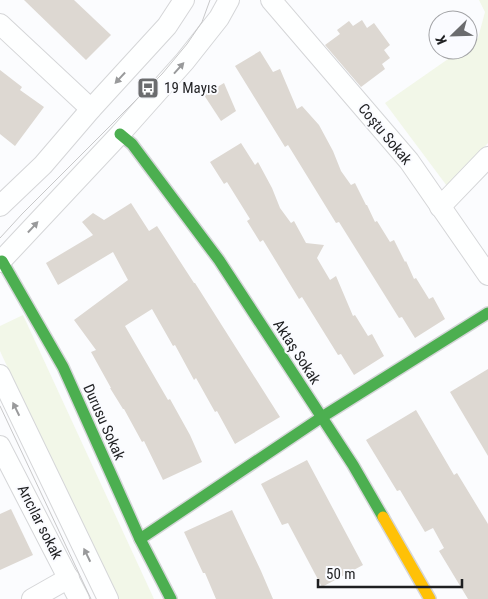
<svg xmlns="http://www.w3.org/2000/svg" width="488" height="599" font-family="'Roboto Condensed',sans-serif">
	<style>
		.green { fill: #f2f7e8 }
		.building { fill: #ddd8d2 }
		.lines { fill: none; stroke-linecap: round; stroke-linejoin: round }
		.street-casing { stroke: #d5d6d8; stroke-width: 22 }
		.fast-casing { stroke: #d5d6d8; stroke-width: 14 }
		.slow-casing { stroke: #d5d6d8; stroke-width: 14 }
		.street { stroke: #feffff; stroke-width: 20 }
		.fast { stroke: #4caf50; stroke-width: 11 }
		.slow { stroke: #ffc107; stroke-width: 11 }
		.tram { stroke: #c8c8c9; stroke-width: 1 }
		.oneway { fill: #999a9b }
		.labels { text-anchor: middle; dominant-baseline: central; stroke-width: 4; stroke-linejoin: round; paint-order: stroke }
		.poi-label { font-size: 15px; fill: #1e1f21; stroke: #fafbff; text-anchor: start }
		.street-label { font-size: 15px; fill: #1e1f21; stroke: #fafbff }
	</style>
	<rect width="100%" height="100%" fill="#fbfcfe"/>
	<!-- green -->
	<g class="green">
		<polygon points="479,0 488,0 488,143 447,186 385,103 461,50 468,50 468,45 478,38 485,12"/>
		<polygon points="23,315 154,599 114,599 0,351 0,326"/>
	</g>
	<!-- building -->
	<g class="building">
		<polygon points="24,0 74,0 111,35 86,60"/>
		<polygon points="362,20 367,28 374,23 390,45 384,50 390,58 382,64 385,69 361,87 325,45 340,34 337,30 349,21 353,26"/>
		<polygon points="260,51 273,72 280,69 297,109 302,106 319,125 333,151 341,171 351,185 355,183 366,205 367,205 375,222 377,221 390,242 394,240 405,262 406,261 414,279 416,278 429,299 433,297 445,319 415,338 402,317 399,318 339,222 336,223 288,145 285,147 235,66"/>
		<polygon points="0,70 22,87 20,90 44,107 15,146 0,134"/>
		<polygon points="224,83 236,111 221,121 204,95"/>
		<polygon points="241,143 255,165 258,162 272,188 280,208 291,223 294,221 306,243 324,245 317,258 330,280 336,276 353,316 355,315 368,336 372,334 384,356 354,375 341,354 338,355 302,297 299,299 263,240 260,242 247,221 250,219 227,182 224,184 210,162"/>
		<polygon points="131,203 149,231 157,226 194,283 195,283 280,417 235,444 217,411 215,412 196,378 194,380 175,345 173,346 152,309 125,326 168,400 170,399 190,435 202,462 163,480 144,441 142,442 124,409 123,409 110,388 111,388 91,352 96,350 74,320 128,280 113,252 58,285 46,263 93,235 82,222 93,213 104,220"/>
		<polygon points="488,369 488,456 450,392"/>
		<polygon points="416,410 454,475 457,473 488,524 488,599 468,599 439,551 444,548 433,528 425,532 400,490 397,491 366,440"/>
		<polygon points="307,460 363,565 322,587 288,523 282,525 261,484"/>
		<polygon points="11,509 33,555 0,570 0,514"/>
		<polygon points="232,510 261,571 273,599 216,599 205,573 203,573 184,532"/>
	</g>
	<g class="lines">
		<!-- street casing -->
		<g class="street-casing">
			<g id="street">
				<polyline points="271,0 409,161 488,275"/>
				<polyline points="0,24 91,109"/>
				<polyline points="0,206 43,165 91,109 167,26 184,0"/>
				<polyline points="440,207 488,157"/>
				<polyline points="0,262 120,134 185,61 219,18 229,0"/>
				<polyline points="0,375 108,599"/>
				<polyline points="0,446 79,599"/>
				<polyline points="32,599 69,578"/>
			</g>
		</g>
		<!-- fast casing -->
		<g class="fast-casing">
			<g id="fast">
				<polyline points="120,134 132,144 219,260 353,465 383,517"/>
				<polyline points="2,261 63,367 140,539 171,599"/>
				<polyline points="140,539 322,417 488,313"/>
			</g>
		</g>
		<!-- slow casing -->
		<g class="slow-casing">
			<polyline id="slow" points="383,517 430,599"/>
		</g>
		<!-- street -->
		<use href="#street" class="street"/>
		<!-- fast -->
		<use href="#fast" class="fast"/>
		<!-- slow -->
		<use href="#slow" class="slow"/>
		<!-- tram -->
		<g class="tram">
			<polyline points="0,238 22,214 162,74 187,44 202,22 210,0"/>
			<polyline points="0,406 91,599"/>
		</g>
	</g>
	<!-- one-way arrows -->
	<defs><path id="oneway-solid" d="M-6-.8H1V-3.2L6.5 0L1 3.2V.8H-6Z" transform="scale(1.25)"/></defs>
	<g class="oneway">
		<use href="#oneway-solid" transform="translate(179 68) rotate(-48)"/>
		<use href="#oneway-solid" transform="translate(120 78) rotate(133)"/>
		<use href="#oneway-solid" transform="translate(33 227) rotate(-47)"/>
		<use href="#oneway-solid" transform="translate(16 409) rotate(-116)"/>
		<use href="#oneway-solid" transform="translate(87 555) rotate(-116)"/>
	</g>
	<!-- icons -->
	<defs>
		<g id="bus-square" transform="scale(1.125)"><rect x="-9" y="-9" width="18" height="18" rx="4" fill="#6b6c6e" stroke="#fafbff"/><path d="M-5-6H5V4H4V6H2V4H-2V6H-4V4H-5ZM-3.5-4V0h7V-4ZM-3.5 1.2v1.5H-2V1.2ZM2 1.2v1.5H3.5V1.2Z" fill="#fff"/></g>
	</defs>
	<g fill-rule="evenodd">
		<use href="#bus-square" x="148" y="88"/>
	</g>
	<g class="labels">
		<!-- poi labels -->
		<g class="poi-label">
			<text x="164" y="88">19 Mayıs</text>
		</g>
		<!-- street labels -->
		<g class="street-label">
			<text transform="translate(385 134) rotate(50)">Coştu Sokak</text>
			<text transform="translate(297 352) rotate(57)">Aktaş Sokak</text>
			<text transform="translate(104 422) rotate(66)">Durusu Sokak</text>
			<text transform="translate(40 522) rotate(63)">Arıcılar sokak</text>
		</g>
	</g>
	<!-- north arrow -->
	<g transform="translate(453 35) rotate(247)"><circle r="24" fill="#fafbff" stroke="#a2a3a6"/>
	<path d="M0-4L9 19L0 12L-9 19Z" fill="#6b6c6e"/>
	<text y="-8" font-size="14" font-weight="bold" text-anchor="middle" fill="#1e1f21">K</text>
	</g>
	<!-- scale -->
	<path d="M318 579v8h144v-8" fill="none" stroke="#1e1f21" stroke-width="2.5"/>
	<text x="326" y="579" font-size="15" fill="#1e1f21" stroke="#fafbff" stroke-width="4" paint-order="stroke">50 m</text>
</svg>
